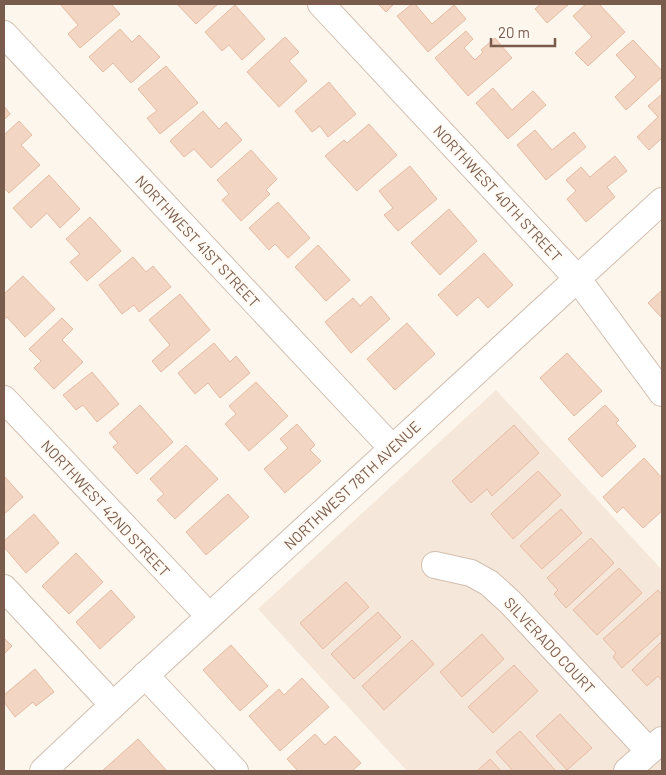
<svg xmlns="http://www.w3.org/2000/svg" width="666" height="775" font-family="Barlow,sans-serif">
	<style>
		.residential { fill: #f5e8da }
		.building { fill: #f3d5c3; stroke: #e6bba3 }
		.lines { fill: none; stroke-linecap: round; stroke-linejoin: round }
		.minor-casing { stroke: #d1beb0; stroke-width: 28 }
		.minor { stroke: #fff; stroke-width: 26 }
		.labels { text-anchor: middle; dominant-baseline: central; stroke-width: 4; stroke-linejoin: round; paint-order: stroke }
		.street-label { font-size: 15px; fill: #7a5c4d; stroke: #fffaf3 }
	</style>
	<rect width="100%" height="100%" fill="#fdf6ec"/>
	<!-- residential -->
	<polygon class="residential" points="496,390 662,570 662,771 407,771 258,609"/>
	<!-- building -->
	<g class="building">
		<polygon points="60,4 111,4 120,14 80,48 68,34 78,25"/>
		<polygon points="177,4 218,4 196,24"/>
		<polygon points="378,4 394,4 386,12"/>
		<polygon points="412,4 415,4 432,24 454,5 466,19 428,52 397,16"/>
		<polygon points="541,4 569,4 547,23 535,9"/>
		<polygon points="586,4 599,4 625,32 588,66 575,53 592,37 573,16"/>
		<polygon points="235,5 265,39 242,60 229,45 222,51 205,32"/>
		<polygon points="120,29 132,42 139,35 160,57 131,83 113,63 103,72 89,57"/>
		<polygon points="466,31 473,39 464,48 475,60 483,52 481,50 495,38 512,58 468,96 435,58"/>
		<polygon points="285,37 299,52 289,61 307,81 279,107 247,72"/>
		<polygon points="633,40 662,71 662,77 626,110 615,97 636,77 616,55"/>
		<polygon points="166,66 198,103 160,134 147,118 157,111 138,89"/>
		<polygon points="329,82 356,114 328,137 320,126 312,132 295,111"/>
		<polygon points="493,88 512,110 533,91 546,105 508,139 476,103"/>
		<polygon points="662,94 662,138 649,150 637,137 658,117 648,106"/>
		<polygon points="4,106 10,114 4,120"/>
		<polygon points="203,111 219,129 226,122 242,140 211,168 194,149 184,157 170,141"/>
		<polygon points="19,121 32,135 21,145 40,165 9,193 4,188 4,135"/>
		<polygon points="369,124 397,155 357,191 325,156 344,140 347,143"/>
		<polygon points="535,130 552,150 574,132 586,147 546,180 517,145"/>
		<polygon points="251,150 277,179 266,190 270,194 241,221 222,200 229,194 217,180"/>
		<polygon points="615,156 627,171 607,187 615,197 586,222 567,199 576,191 566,180 581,167 590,177"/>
		<polygon points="410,166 437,199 398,231 384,215 393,208 379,191"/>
		<polygon points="49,175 80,209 60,228 47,213 31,228 13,208"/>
		<polygon points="278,202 310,238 288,258 275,244 269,250 249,228"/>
		<polygon points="449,209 477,241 440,275 411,243"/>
		<polygon points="90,217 121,251 87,281 70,262 80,254 66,239"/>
		<polygon points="318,245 350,280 326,301 295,267"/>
		<polygon points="484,253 513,285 488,308 478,297 457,316 438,295"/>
		<polygon points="133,257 146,272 153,266 171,287 139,312 134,305 122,314 99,285"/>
		<polygon points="23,276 55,309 25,337 7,317 4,320 4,294"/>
		<polygon points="662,290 662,318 648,303"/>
		<polygon points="180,294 210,330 161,372 152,361 170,345 149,320"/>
		<polygon points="371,296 390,319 351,353 325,322 353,298 360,306"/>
		<polygon points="62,318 73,329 62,340 83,362 54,389 34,368 41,361 29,349"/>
		<polygon points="407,323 435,354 395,390 367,359"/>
		<polygon points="214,343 230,362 236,356 250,373 220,398 208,383 195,394 178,373"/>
		<polygon points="567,353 602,391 574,416 540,378"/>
		<polygon points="92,372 119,404 97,422 83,405 76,410 63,395"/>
		<polygon points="256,382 288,416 249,451 225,424 236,414 229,406"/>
		<polygon points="140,405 173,442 137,474 113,447 118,443 109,433"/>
		<polygon points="605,405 619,420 616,423 636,446 602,477 568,439"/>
		<polygon points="297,424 315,445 310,450 321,461 285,493 264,469 288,448 280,439"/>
		<polygon points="514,425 539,453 492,496 487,489 471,503 452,481"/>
		<polygon points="186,445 218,479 175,519 157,500 164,494 150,479"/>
		<polygon points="644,458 662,478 662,511 643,528 623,507 617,513 603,497"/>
		<polygon points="538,471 561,495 513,539 491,514"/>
		<polygon points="4,476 23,497 4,514"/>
		<polygon points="228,494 249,517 206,555 186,532"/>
		<polygon points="561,509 582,533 542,569 520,546"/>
		<polygon points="34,514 59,543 26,573 4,547 4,541"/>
		<polygon points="591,538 614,563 566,608 554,594 558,590 547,578"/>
		<polygon points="76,553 103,582 69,614 42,586"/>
		<polygon points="619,568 642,593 597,635 573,610"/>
		<polygon points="346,582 369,607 323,649 300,623"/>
		<polygon points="111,590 135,617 100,649 76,622"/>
		<polygon points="658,590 662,595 662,632 622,668 613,657 616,653 603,639"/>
		<polygon points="378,612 401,637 354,679 331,654"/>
		<polygon points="482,634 504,659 462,697 440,672"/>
		<polygon points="4,638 12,646 4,654"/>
		<polygon points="412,640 434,664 384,710 362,686"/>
		<polygon points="662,641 662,681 658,676 647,686 632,670"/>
		<polygon points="231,645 268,686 240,711 203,670"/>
		<polygon points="514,665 538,691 493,733 468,707"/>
		<polygon points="35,669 54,692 36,706 33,702 15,717 4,702 4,695"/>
		<polygon points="302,678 329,707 280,751 249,716 279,689 284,695"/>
		<polygon points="560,714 592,748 567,770 536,736"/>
		<polygon points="520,731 556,771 513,771 496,752"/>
		<polygon points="315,734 325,745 335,736 361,763 352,771 298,771 287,759"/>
		<polygon points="138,739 167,771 102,771"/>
		<polygon points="490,759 501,771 477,771"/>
	</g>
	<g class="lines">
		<!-- minor casing -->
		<g class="minor-casing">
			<g id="minor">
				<polyline points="321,4 577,278 662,393"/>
				<polyline points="4,34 392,448"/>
				<polyline points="4,399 209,616"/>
				<polyline points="435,565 471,573 489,583 511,603 649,751"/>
				<polyline points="4,588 113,705"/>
				<polyline points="145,675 235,771"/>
				<polyline points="43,771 113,705 662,201"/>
				<polyline points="627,771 662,740"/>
			</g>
		</g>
		<!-- minor -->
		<use href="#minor" class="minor"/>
	</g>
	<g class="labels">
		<!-- street labels -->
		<g class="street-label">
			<text transform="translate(498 193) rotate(47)">NORTHWEST 40TH STREET</text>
			<text transform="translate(198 241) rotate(47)">NORTHWEST 41ST STREET</text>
			<text transform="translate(352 485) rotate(-43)">NORTHWEST 78TH AVENUE</text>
			<text transform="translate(106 508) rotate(47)">NORTHWEST 42ND STREET</text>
			<text transform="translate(550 645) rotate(47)">SILVERADO COURT</text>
		</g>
	</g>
	<!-- border -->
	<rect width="666" height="775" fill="none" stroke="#7a5c4d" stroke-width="10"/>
	<!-- scale -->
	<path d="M491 38v8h64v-8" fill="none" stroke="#7a5c4d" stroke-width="2.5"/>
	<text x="498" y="38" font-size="15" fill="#7a5c4d" stroke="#fffaf3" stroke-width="4" paint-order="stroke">20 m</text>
</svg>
